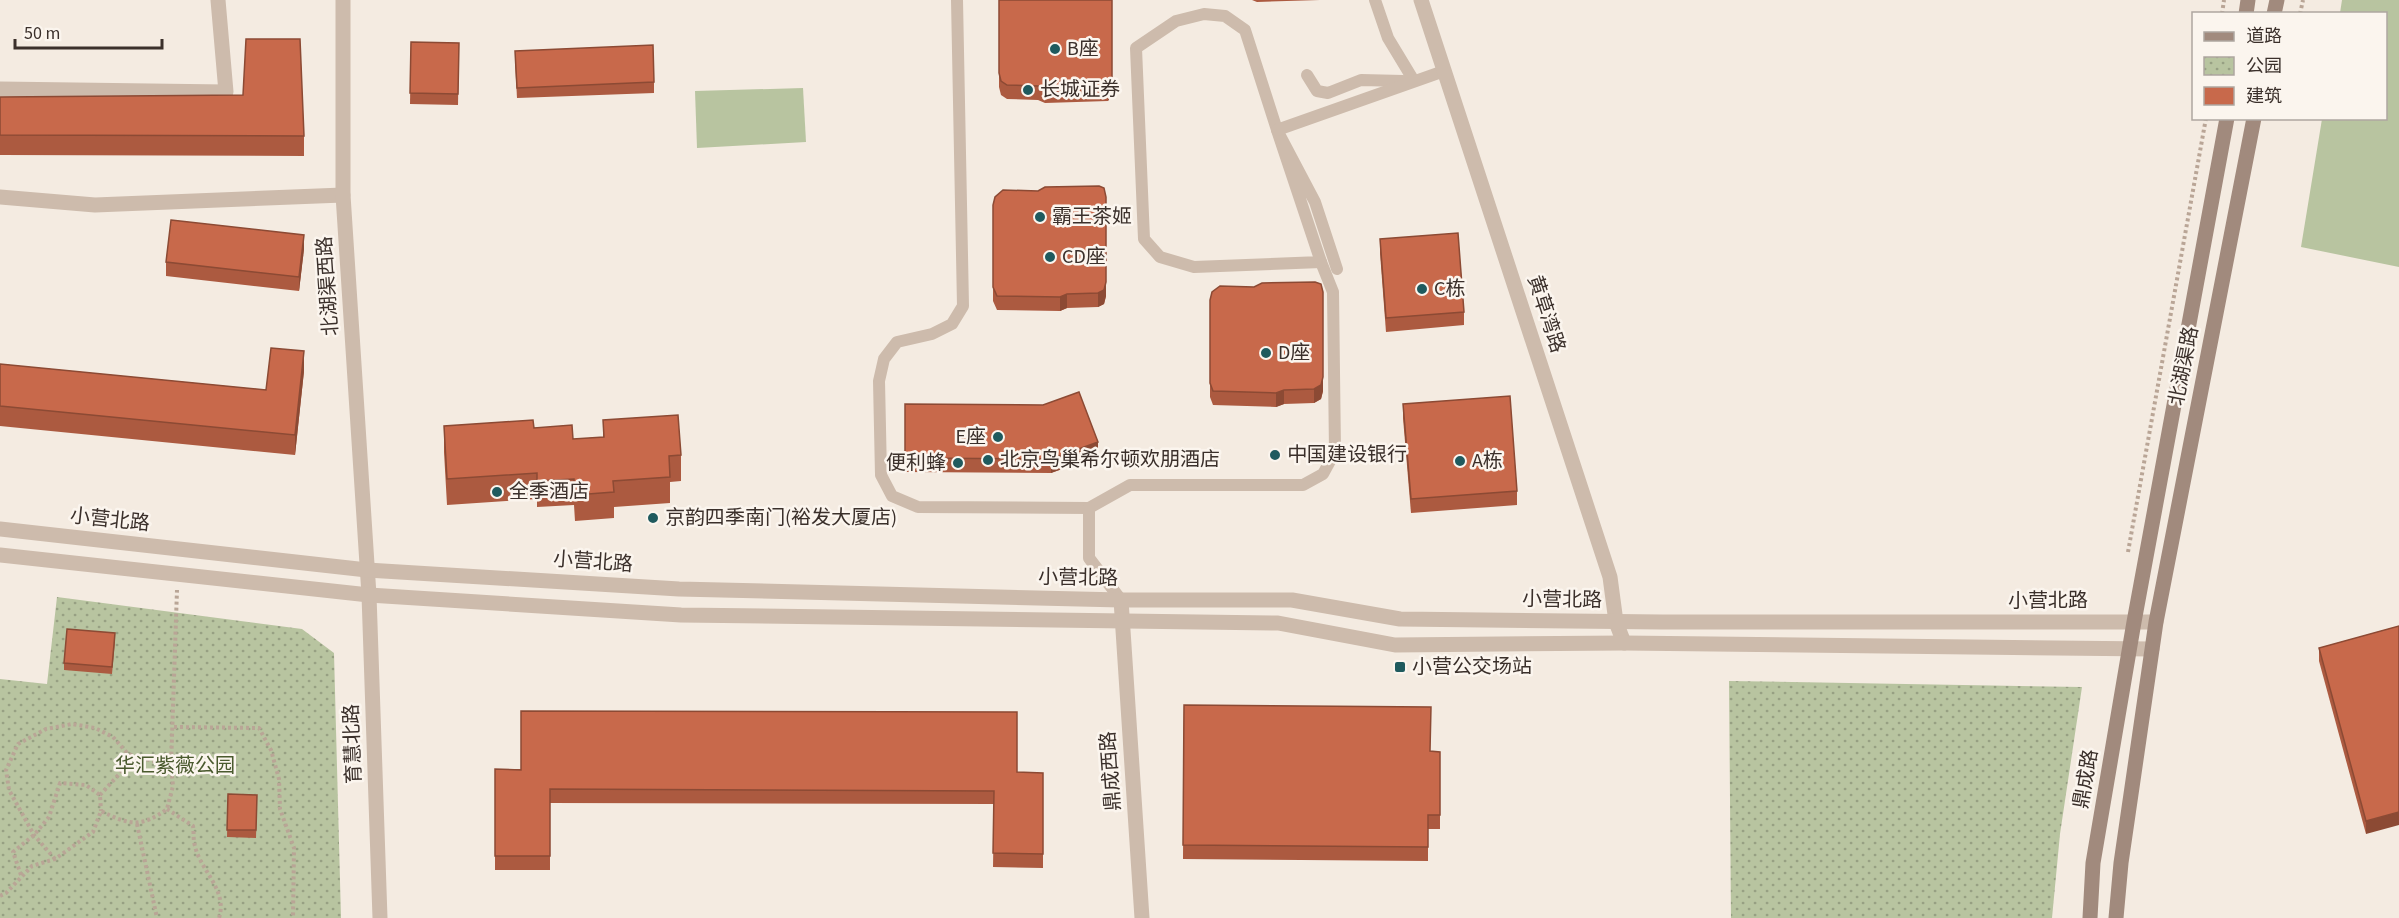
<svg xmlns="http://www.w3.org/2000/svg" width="2399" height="918" font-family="'Source Sans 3','Noto Sans SC',sans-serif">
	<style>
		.green { fill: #b8c4a0 }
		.park { fill: url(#park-dots) }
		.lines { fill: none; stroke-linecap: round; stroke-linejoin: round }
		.path { stroke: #b9a596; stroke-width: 4; stroke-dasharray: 3 3; stroke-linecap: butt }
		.service { stroke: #cdbbac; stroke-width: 12 }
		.minor { stroke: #cdbbac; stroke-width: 15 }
		.tertiary { stroke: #cdbbac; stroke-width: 15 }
		.secondary { stroke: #a18a7d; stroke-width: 15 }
		.wall { fill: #ac5a40 }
		.shaded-wall { fill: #8c4a34 }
		.building { fill: #c8694b; stroke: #8c4a34; stroke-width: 1.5 }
		.poi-dot { fill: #1f5a5e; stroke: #fbf5ee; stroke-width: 2 }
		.labels { text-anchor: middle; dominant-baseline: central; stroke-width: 5; stroke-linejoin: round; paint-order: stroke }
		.poi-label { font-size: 20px; fill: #3b302b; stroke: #fbf5ee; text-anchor: start }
		.street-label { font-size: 20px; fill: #3b302b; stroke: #fbf5ee }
		.park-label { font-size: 20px; fill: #4a5a2e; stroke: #fbf5ee }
	</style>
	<defs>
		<pattern id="park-dots" width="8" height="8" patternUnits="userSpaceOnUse" patternTransform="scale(1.5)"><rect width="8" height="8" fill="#b8c4a0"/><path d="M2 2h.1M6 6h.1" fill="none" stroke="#97a083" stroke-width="1.8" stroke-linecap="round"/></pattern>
	</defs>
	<rect width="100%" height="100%" fill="#f4ebe1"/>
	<!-- green -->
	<g class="green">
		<polygon points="2342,0 2399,0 2399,267 2301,247 2322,119 2386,118 2386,14 2340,13"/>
		<polygon points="803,88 806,142 697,148 695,91"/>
	</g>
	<!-- park -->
	<g class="park">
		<polygon points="57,597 302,629 334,653 341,918 0,918 0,679 47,684"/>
		<polygon points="1729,681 2082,687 2060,834 2052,918 1731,918"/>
	</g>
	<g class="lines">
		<!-- path -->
		<g class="path">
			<polyline points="2222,14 2224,0"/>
			<polyline points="2300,14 2303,0"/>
			<polyline points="2128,552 2206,118"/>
			<polyline points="174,727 259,728 271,750 279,779 280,809 294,848 293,918"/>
			<polyline points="100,795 123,770 128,754"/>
			<path d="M167,809L193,826C194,833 193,840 195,846C200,870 228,890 219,918"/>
			<polyline points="137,824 157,918"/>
			<polyline points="55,859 34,835 9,790 6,770 18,744 46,729 72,724 95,728 113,737 128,754 171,766"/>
			<polyline points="21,875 13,852 34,835 49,817 60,783 86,785 100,795 101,811"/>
			<path d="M0,896L6,893L32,866L55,859L93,832L101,811C129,825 141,828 167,809L173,786L171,766L177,590"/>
		</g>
		<!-- service -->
		<g class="service">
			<polyline points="957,0 963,306 952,324 932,334 897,342 884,359 879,381 881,475 892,496 918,507 1089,508 1130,485 1303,485 1323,474 1335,452 1333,292 1321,262"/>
			<polyline points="1375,0 1388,38 1414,81"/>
			<polyline points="1307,75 1317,91 1328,93 1361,80 1403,81"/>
			<polyline points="1277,130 1321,262 1194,267 1160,257 1144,239 1136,48 1176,21 1204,14 1225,16 1245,30 1277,130 1315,202 1337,269"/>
			<polyline points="1277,130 1444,71"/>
			<polyline points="1089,508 1089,558 1121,600"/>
		</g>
		<!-- minor -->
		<g class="minor">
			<polyline points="1421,0 1610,577 1616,622 1624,643"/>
			<polyline points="0,89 226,92 218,0"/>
			<polyline points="0,197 95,205 343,195"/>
			<polyline points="1121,600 1142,918"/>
		</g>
		<!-- tertiary -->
		<g class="tertiary">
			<polyline points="343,0 343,195 369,595 380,918"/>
			<polyline points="0,529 367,570 679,589 1121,600 1292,600 1400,619 1662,622 2156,622"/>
			<polyline points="0,555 369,595 681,615 1278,623 1395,645 1624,643 2152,649"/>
		</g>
		<!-- secondary -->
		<g class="secondary">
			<polyline points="2246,14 2248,0"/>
			<polyline points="2274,14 2277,0"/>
			<polyline points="2090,918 2093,863 2134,622 2227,118"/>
			<polyline points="2116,918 2121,863 2156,622 2254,118"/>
		</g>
	</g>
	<!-- wall -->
	<g class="wall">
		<polygon points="999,0 1112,0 1112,93 1108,101 1045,103 1038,100 1007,99 1001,95 999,87"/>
		<polygon points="1252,0 1320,0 1257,2"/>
		<polygon points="411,42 459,43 458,105 410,104"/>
		<polygon points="515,62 654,82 654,93 517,98"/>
		<polygon points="0,97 304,136 304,156 0,155"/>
		<polygon points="993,205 1106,296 1104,304 1098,307 1067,308 1060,311 997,310 993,301"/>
		<polygon points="1380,239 1464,312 1464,325 1386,332 1380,253"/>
		<polygon points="304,249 299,291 166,276 166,262"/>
		<polygon points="1210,300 1323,391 1321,399 1314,403 1284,404 1276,407 1213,405 1210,397"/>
		<polygon points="0,364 266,390 304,371 295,455 0,426"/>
		<polygon points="905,404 1098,456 1051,473 905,472"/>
		<polygon points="1403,404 1517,491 1517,505 1411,513 1403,418"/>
		<polygon points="603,420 681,455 681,481 670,482 670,503 614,507 614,518 575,521 574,505 537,507 537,499 447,505 444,452 444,426 534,428 573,439 603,437"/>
		<polygon points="2399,626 2366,834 2319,661 2319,648"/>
		<polygon points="115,641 112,674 64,670 64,663"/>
		<polygon points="1184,705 1431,751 1440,752 1440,829 1428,829 1428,861 1183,859"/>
		<polygon points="495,769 1043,773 1043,868 993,867 994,804 550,803 550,870 495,870"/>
		<polygon points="228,794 257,795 256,838 227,837"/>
	</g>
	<!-- shaded-wall -->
	<g class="shaded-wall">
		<polygon points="1112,79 1112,93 1108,101 1108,87"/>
		<polygon points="304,235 304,249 299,291 299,277"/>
		<polygon points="1106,282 1106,296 1104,304 1098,307 1098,293"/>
		<polygon points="1067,294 1067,308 1060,311 1060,297"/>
		<polygon points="304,351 304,371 295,455 295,435"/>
		<polygon points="1323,377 1323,391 1321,399 1314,403 1314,389"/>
		<polygon points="1284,390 1284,404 1276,407 1276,393"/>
		<polygon points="1098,442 1098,456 1051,473 1051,459"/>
		<polygon points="2399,812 2399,825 2366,834 2366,821"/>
	</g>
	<!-- building -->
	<g class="building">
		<polygon points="999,0 1112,0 1112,79 1108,87 1045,89 1038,86 1007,85 1001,81 999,73"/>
		<polygon points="246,39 300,39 304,136 0,135 0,97 243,95"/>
		<polygon points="411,42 459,43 458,94 410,93"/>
		<polygon points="653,45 654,82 517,88 515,51"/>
		<polygon points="1099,186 1104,188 1106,197 1106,282 1104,290 1098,293 1067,294 1060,297 997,296 993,287 993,205 995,197 1003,190 1038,191 1045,187"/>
		<polygon points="171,220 304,235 299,277 166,262"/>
		<polygon points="1458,233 1464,312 1386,318 1380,239"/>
		<polygon points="1315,282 1321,284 1323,292 1323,377 1321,385 1314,389 1284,390 1276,393 1213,391 1210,383 1210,300 1212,292 1220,286 1254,287 1262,283"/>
		<polygon points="271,348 304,351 295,435 0,406 0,364 266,390"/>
		<polygon points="1079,392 1098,442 1051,459 905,458 905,404 1043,405"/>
		<polygon points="1510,396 1517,491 1411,499 1403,404"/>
		<polygon points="678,415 681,455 669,456 670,477 613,481 614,492 575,495 574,479 537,481 537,473 447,479 444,426 533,420 534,428 572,425 573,439 604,437 603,420"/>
		<polygon points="2399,626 2399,812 2366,821 2319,648"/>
		<polygon points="67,629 115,633 112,667 64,663"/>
		<polygon points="1184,705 1431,707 1430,751 1440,752 1440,815 1428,815 1428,847 1183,845"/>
		<polygon points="521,711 1017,712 1017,772 1043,773 1043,854 993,853 994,791 550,789 550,856 495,856 495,769 521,770"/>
		<polygon points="228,794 257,795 256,830 227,830"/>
	</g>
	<!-- markers -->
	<g class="poi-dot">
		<circle cx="1055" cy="49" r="6"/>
		<circle cx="1028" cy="90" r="6"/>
		<circle cx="1040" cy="217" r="6"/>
		<circle cx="1050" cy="257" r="6"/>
		<circle cx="1422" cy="289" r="6"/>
		<circle cx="1266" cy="353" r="6"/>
		<circle cx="998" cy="437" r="6"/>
		<circle cx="1275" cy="455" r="6"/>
		<circle cx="988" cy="460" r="6"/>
		<circle cx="1460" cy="461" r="6"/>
		<circle cx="958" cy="463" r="6"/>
		<circle cx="497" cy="492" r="6"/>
		<circle cx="653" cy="518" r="6"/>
		<rect x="1394" y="661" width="12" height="12" rx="3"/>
	</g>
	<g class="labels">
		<!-- poi labels -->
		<g class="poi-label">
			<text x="1067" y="49">B座</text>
			<text x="1040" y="90">长城证券</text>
			<text x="1052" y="217">霸王茶姬</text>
			<text x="1062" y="257">CD座</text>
			<text x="1434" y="289">C栋</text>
			<text x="1278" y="353">D座</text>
			<text x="986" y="437" text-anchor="end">E座</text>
			<text x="1287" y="455">中国建设银行</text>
			<text x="1000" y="460">北京鸟巢希尔顿欢朋酒店</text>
			<text x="1472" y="461">A栋</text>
			<text x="946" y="463" text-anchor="end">便利蜂</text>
			<text x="509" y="492">全季酒店</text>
			<text x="665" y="518">京韵四季南门(裕发大厦店)</text>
			<text x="1412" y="667">小营公交场站</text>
		</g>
		<!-- street labels -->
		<g class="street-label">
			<text transform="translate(328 286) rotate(-94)">北湖渠西路</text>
			<text transform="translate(1546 314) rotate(72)">黄草湾路</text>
			<text transform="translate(2184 366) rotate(-79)">北湖渠路</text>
			<text transform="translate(110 520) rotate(6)">小营北路</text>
			<text transform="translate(593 562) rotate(4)">小营北路</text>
			<text transform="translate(1078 578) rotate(1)">小营北路</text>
			<text transform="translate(1562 600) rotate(1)">小营北路</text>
			<text x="2048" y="601">小营北路</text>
			<text transform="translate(353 744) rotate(-92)">育慧北路</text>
			<text transform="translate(1111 771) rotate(-94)">鼎成西路</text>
			<text transform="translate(2086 779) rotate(-80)">鼎成路</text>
		</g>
		<!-- park labels -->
		<g class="park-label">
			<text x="175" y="766">华汇紫薇公园</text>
		</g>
	</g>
	<!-- legend -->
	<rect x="2192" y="12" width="195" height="108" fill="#fbf5ee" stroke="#aea6a0" stroke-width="1.5"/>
	<rect x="2204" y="32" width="30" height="9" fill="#a18a7d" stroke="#aea6a0" stroke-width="1.5"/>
	<text x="2246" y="42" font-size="18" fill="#3b302b">道路</text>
	<rect x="2204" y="57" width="30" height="18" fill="url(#park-dots)" stroke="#aea6a0" stroke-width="1.5"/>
	<text x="2246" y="72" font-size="18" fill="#3b302b">公园</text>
	<rect x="2204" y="87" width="30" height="18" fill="#c8694b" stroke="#aea6a0" stroke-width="1.5"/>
	<text x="2246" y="102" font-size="18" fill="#3b302b">建筑</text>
	<!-- scale -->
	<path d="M15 39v9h147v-9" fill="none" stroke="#3b302b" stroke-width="3"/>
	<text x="24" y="39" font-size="18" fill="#3b302b" stroke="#fbf5ee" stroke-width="4.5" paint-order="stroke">50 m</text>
</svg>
